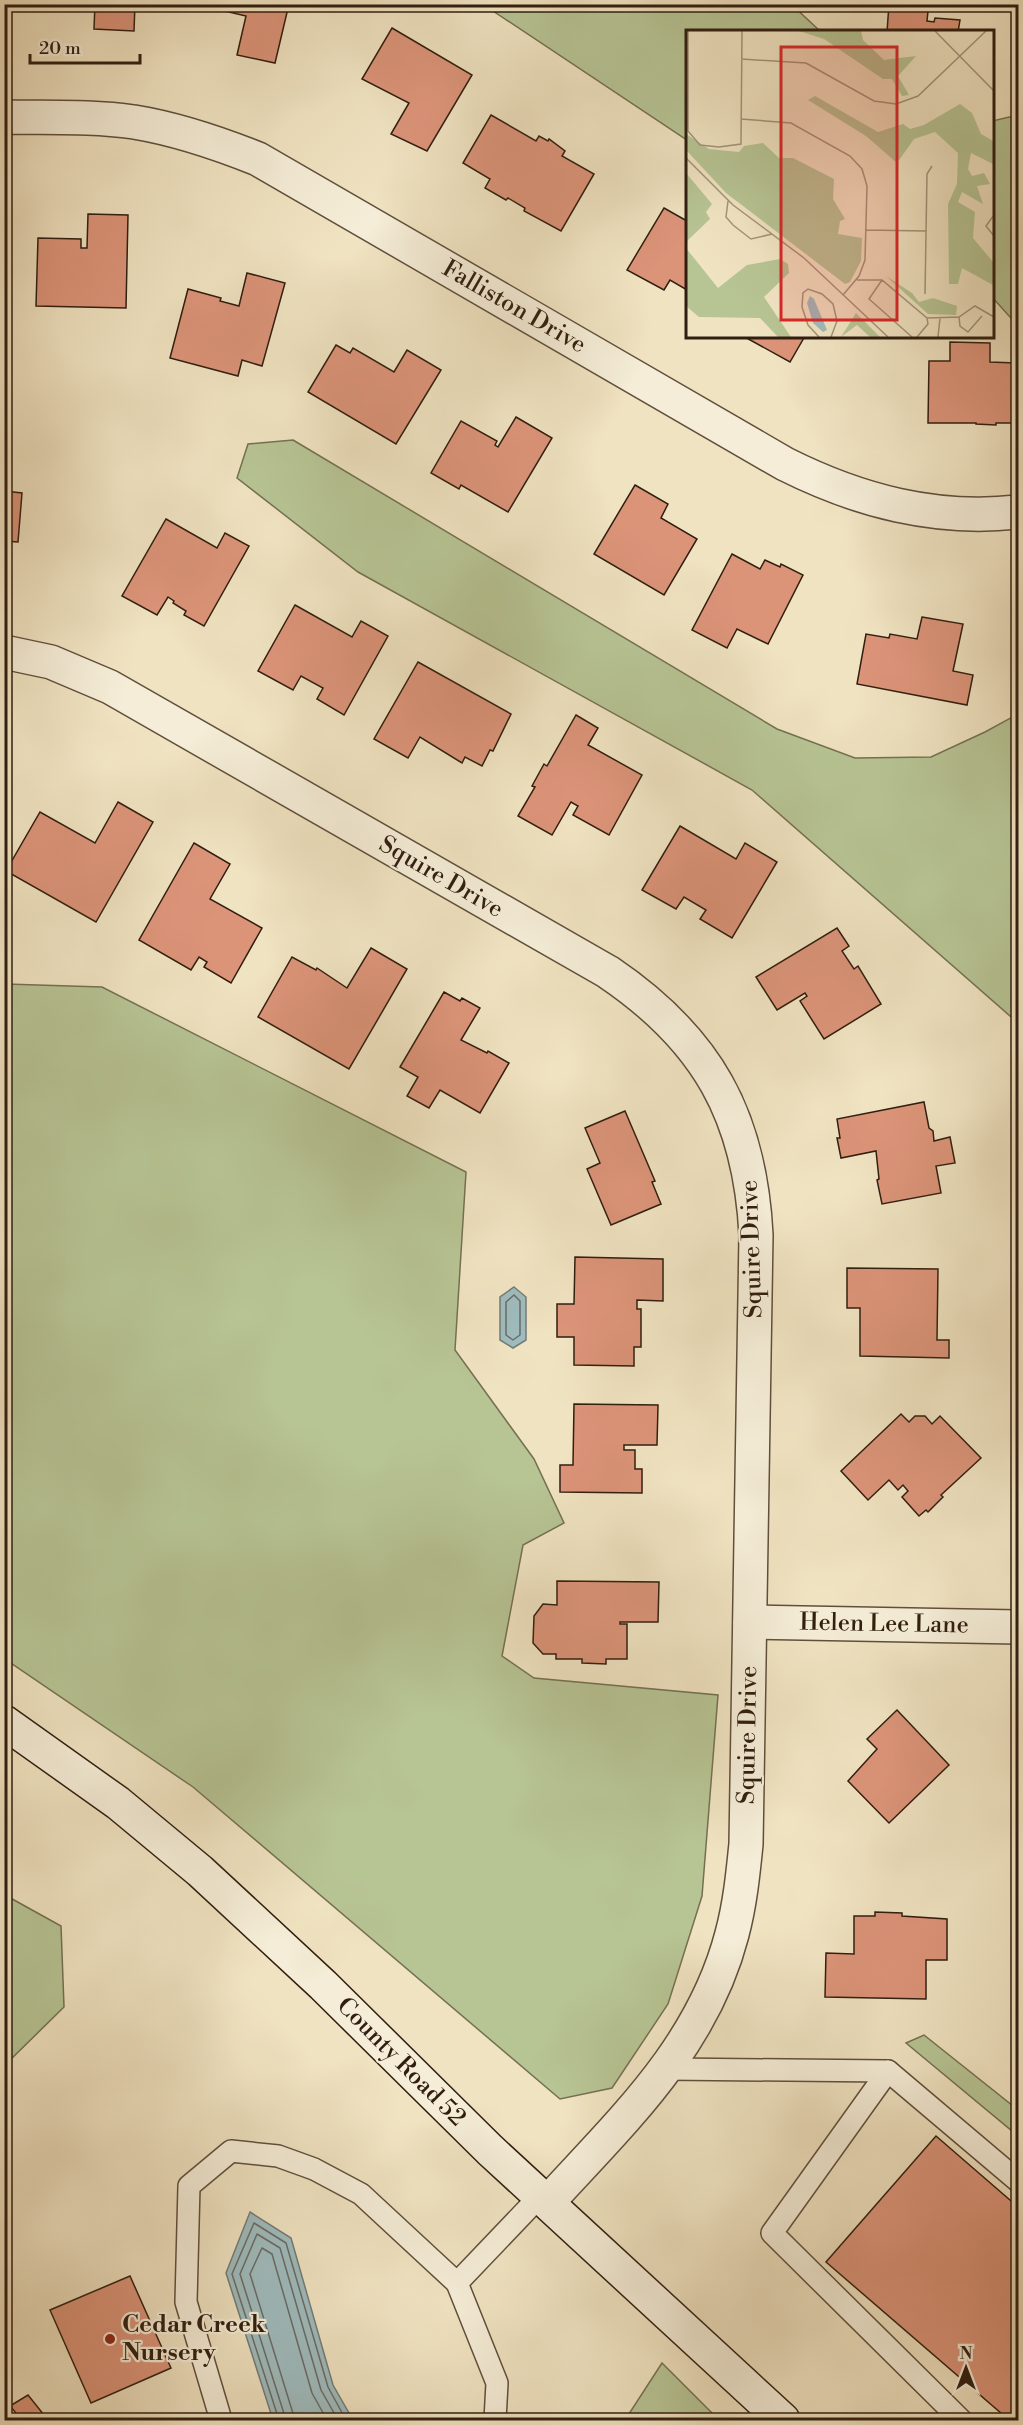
<svg xmlns="http://www.w3.org/2000/svg" width="1023" height="2425" font-family="'Libre Bodoni',serif">
	<style>
		.green { fill: #b7c494; stroke: #747152; stroke-width: 1.5 }
		.water { fill: #9fbbbd; stroke: #737c78; stroke-width: 1.5 }
		.lines { fill: none; stroke-linecap: round; stroke-linejoin: round }
		.shore { stroke: #686c66; stroke-width: 1.5 }
		.building { fill: #dc9479; stroke: #301e10; stroke-width: 1.5 }
		.lane-casing { stroke: #604f3c; stroke-width: 24 }
		.street-casing { stroke: #604f3c; stroke-width: 36 }
		.secondary-casing { stroke: #301e10; stroke-width: 36 }
		.lane { stroke: #f5edd7; stroke-width: 21 }
		.street { stroke: #f5edd7; stroke-width: 33 }
		.secondary { stroke: #f5edd7; stroke-width: 33 }
		.poi-dot { fill: #8f2418; stroke: #f5edd7; stroke-width: 2 }
		.labels { text-anchor: middle; dominant-baseline: central; stroke-width: 4.5; stroke-linejoin: round; paint-order: stroke }
		.street-label { font-size: 24px; fill: #301e10; stroke: #f5edd7 }
		.poi-label { font-size: 24px; font-weight: bold; fill: #301e10; stroke: #f5edd7; text-anchor: start }
		.inset-road { fill: none; stroke: #a3947a; stroke-width: 1.5 }
		.view { fill: #d62828; fill-opacity: 0.15; stroke: #d62828; stroke-width: 3 }
		.inset-edge { fill: none; stroke: #301e10; stroke-width: 3 }
	</style>
	<rect width="100%" height="100%" fill="#f0e3c1"/>
	<filter id="stains"><feTurbulence type="fractalNoise" baseFrequency=".00333" numOctaves="4"/><feColorMatrix values="0 0 0 0 .2 0 0 0 0 .09 0 0 0 0 .02 0 0 0 .5 -.17"/></filter>
	<radialGradient id="worn" r=".72"><stop offset=".6" stop-color="#630" stop-opacity="0"/><stop offset="1" stop-color="#630" stop-opacity=".3"/></radialGradient>
	<!-- green -->
	<g class="green">
		<polygon points="484,5 792,5 820,31 687,32 687,140"/>
		<polygon points="1018,115 1018,326 992,297 992,121"/>
		<polygon points="293,440 777,729 855,758 931,757 985,732 1018,714 1018,1023 752,790 358,572 237,478 248,444"/>
		<polygon points="5,984 102,987 466,1172 455,1350 534,1459 564,1523 523,1545 502,1656 534,1678 718,1695 702,1896 668,2004 612,2088 560,2099 193,1787 5,1659"/>
		<polygon points="5,1895 61,1926 64,2007 5,2065"/>
		<polygon points="924,2035 1018,2110 1018,2136 906,2043"/>
		<polygon points="662,2363 719,2420 625,2420"/>
	</g>
	<!-- water -->
	<g class="water">
		<polygon points="514,1287 526,1297 526,1340 513,1348 500,1340 500,1297"/>
		<polygon points="250,2212 291,2238 333,2385 353,2420 273,2420 226,2273"/>
	</g>
	<g class="lines">
		<!-- shore -->
		<g class="shore">
			<polygon points="514,1295 520,1301 520,1335 513,1340 506,1335 506,1302"/>
			<polyline points="279,2420 232,2274 254,2223 286,2243 328,2387 346,2420"/>
			<polyline points="286,2420 240,2274 257,2234 280,2248 321,2390 338,2420"/>
			<polyline points="295,2420 250,2274 262,2248 272,2254 312,2393 327,2420"/>
		</g>
	</g>
	<!-- building -->
	<g class="building">
		<polygon points="95,4 135,4 134,31 94,29"/>
		<polygon points="195,4 289,4 275,63 237,55 246,16"/>
		<polygon points="889,4 913,5 913,9 928,11 927,21 934,22 935,18 960,20 958,32 887,32"/>
		<polygon points="392,28 472,75 427,151 391,134 409,103 362,79"/>
		<polygon points="491,115 536,141 539,136 548,141 549,139 565,151 562,156 594,174 561,231 524,211 525,208 508,198 506,200 485,188 490,179 463,163"/>
		<polygon points="664,208 687,221 687,290 670,280 664,290 627,270"/>
		<polygon points="88,214 128,215 126,308 36,306 38,238 81,239 81,248 87,248"/>
		<polygon points="247,273 285,283 262,366 242,360 238,376 170,358 188,289 221,298 220,301 239,306"/>
		<polygon points="743,336 805,336 790,362"/>
		<polygon points="950,342 990,343 990,362 1016,363 1015,423 996,423 996,425 976,424 976,423 928,423 929,361 950,361"/>
		<polygon points="336,345 350,353 353,348 394,372 407,350 441,370 396,444 308,392"/>
		<polygon points="516,417 552,438 508,512 461,485 459,489 431,473 461,421 497,441 495,445 498,447"/>
		<polygon points="635,485 668,504 661,518 697,539 664,595 594,554"/>
		<polygon points="4,491 22,493 18,542 4,541"/>
		<polygon points="166,519 217,548 225,533 249,546 204,626 184,615 186,611 173,603 174,601 168,597 157,615 122,596"/>
		<polygon points="732,554 760,569 765,560 780,567 781,564 803,575 768,644 737,629 727,648 692,630"/>
		<polygon points="295,605 352,637 361,621 388,636 344,715 317,699 323,688 301,676 293,690 258,671"/>
		<polygon points="922,617 963,624 953,671 973,675 967,705 857,684 866,634 889,638 890,634 917,639"/>
		<polygon points="418,662 511,714 493,751 490,750 482,766 465,757 462,763 420,737 408,758 374,739"/>
		<polygon points="576,715 598,728 588,745 642,775 609,835 573,815 578,806 571,802 552,835 518,816 535,787 532,786 544,764 547,766"/>
		<polygon points="118,802 153,822 96,922 6,871 40,812 95,843"/>
		<polygon points="680,826 736,859 745,843 777,862 732,938 700,919 706,910 684,897 676,909 642,890"/>
		<polygon points="194,843 230,864 210,899 262,928 231,983 204,967 207,962 199,957 191,970 139,940"/>
		<polygon points="837,928 849,946 842,951 854,969 858,966 881,1004 824,1039 800,1001 807,996 805,993 777,1010 756,977"/>
		<polygon points="371,948 407,969 349,1069 258,1017 292,957 316,970 317,968 347,988"/>
		<polygon points="444,992 460,1001 462,998 480,1008 461,1040 487,1053 488,1051 509,1063 480,1113 440,1090 429,1108 407,1096 418,1077 400,1067"/>
		<polygon points="924,1102 929,1128 933,1131 934,1141 950,1137 955,1163 936,1166 941,1193 882,1204 877,1180 879,1179 876,1151 841,1158 837,1138 840,1138 837,1119"/>
		<polygon points="625,1111 655,1181 652,1182 661,1204 611,1225 587,1169 600,1163 585,1128"/>
		<polygon points="575,1257 663,1259 663,1301 637,1300 637,1309 641,1309 641,1347 634,1347 634,1366 574,1365 574,1337 557,1337 557,1304 574,1304"/>
		<polygon points="847,1268 938,1269 937,1340 949,1340 949,1358 860,1356 860,1308 847,1308"/>
		<polygon points="574,1404 658,1405 657,1445 624,1445 624,1450 635,1450 635,1469 642,1469 642,1493 560,1492 560,1465 573,1465"/>
		<polygon points="901,1414 909,1422 915,1416 925,1416 932,1424 940,1416 981,1458 941,1495 943,1497 928,1512 926,1510 919,1516 902,1497 908,1491 903,1485 898,1490 889,1480 868,1500 841,1471"/>
		<polygon points="557,1581 659,1582 658,1622 620,1622 620,1624 627,1624 627,1659 606,1659 606,1664 582,1663 582,1659 556,1659 556,1654 543,1654 533,1643 534,1616 543,1604 557,1605"/>
		<polygon points="897,1710 949,1765 889,1823 848,1781 877,1749 867,1739"/>
		<polygon points="875,1912 902,1913 902,1916 947,1919 947,1960 926,1960 926,1999 825,1997 826,1953 854,1954 854,1916 875,1916"/>
		<polygon points="936,2136 1018,2207 1018,2420 1009,2420 826,2262"/>
		<polygon points="130,2276 171,2368 91,2403 50,2310"/>
		<polygon points="28,2395 48,2420 22,2420 10,2406"/>
	</g>
	<g class="lines">
		<!-- lane casing -->
		<g class="lane-casing">
			<g id="lane">
				<polyline points="667,2069 888,2071 1018,2181"/>
				<polyline points="888,2071 772,2233 961,2420"/>
				<polyline points="457,2283 540,2196"/>
				<polyline points="221,2420 186,2302 189,2186 231,2151 278,2156 314,2169 361,2194 457,2283 497,2383 495,2420"/>
			</g>
		</g>
		<!-- street casing -->
		<g class="street-casing">
			<g id="street">
				<path d="M4,117C48,118 91,116 134,122C177,129 218,143 258,159L785,464C859,501 935,521 1018,512"/>
				<path d="M4,652L51,662L110,687L608,972C707,1039 750,1116 756,1235L746,1844C743,1874 740,1904 732,1934C703,2046 623,2120 548,2202"/>
				<polyline points="750,1622 1018,1627"/>
			</g>
		</g>
		<!-- secondary casing -->
		<g class="secondary-casing">
			<polyline id="secondary" points="4,1722 118,1803 200,1871 323,1985 490,2150 783,2420"/>
		</g>
		<!-- lane -->
		<use href="#lane" class="lane"/>
		<!-- street -->
		<use href="#street" class="street"/>
		<!-- secondary -->
		<use href="#secondary" class="secondary"/>
	</g>
	<!-- markers -->
	<circle class="poi-dot" cx="110" cy="2339" r="6"/>
	<g class="labels">
		<!-- street labels -->
		<g class="street-label">
			<text transform="translate(514 307) rotate(30)">Falliston Drive</text>
			<text transform="translate(441 877) rotate(30)">Squire Drive</text>
			<text transform="translate(752 1249) rotate(-92)">Squire Drive</text>
			<text transform="translate(884 1624) rotate(1)">Helen Lee Lane</text>
			<text transform="translate(748 1735) rotate(-89)">Squire Drive</text>
			<text transform="translate(401 2062) rotate(45)">County Road 52</text>
		</g>
		<!-- poi labels -->
		<g class="poi-label">
			<text x="122" y="2325">Cedar Creek<tspan x="122" dy="28">Nursery</tspan></text>
		</g>
	</g>
	<!-- overview -->
	<g transform="translate(686 30)">
		<rect width="308" height="308" fill="#f0e3c1"/>
		<path d="M113,1H175L177,10L198,30L230,26L212,46L223,65L216,66L206,49H197L138,9ZM129,66L192,102L217,94L224,99L238,95L274,74L286,83L295,104L307,111V134L285,123L282,139L286,146L298,143L304,154L291,156L297,174L276,162L272,172L289,182L287,208L307,232V255L276,238L272,254H263L262,174L271,154L272,123L249,102L228,109L211,133L180,106L122,70ZM0,104L23,119L53,122L58,116L77,113L93,128H107L148,149L147,169L159,189L154,191L152,204L176,208L175,231L164,252L159,254L40,163L1,121ZM0,143L26,174L20,182L24,189L0,212ZM0,218L32,258L61,235L94,229L102,234L103,243L78,267L105,307H92L74,288L13,287L0,276ZM200,246L226,263L233,272L247,268L271,276L270,285L242,284ZM170,283L194,307H184L171,295L155,307Z" fill="#b7c494"/>
		<path d="M124,266L128,269L141,300L137,302L127,293L121,273Z" fill="#9fbbbd"/>
		<path class="inset-road" d="M2,1V101L14,115L33,117L55,114L56,1M249,1L308,61M55,29L120,33L188,71L210,74L232,66L300,1M55,89L105,93L164,126L176,139L181,156L179,230L173,246L157,265M0,128L47,175L118,228L202,307M42,171L40,187L47,195L65,209L86,204M308,185L300,196L308,206M180,200L240,201M171,250H196L241,288L273,287L289,276L308,287M196,250L183,269L226,307M239,264L241,144L246,136M273,287L274,296L282,302L296,286M133,307L122,295L116,277L117,263L122,259L136,264L147,274L151,291L145,307M231,307L242,294L241,288M252,307L254,288"/>
		<path class="view" d="M95,17H211V290H95Z"/>
		<rect width="308" height="308" class="inset-edge"/>
	</g>
	<!-- margin -->
	<rect width="1023" height="2425" fill="none" stroke="#f0e3c1" stroke-width="24"/>
	<rect x="6" y="6" width="1011" height="2413" fill="none" stroke="#301e10" stroke-width="3"/>
	<rect x="12" y="12" width="999" height="2401" fill="none" stroke="#301e10" stroke-width="1.5"/>
	<!-- north arrow -->
	<g transform="translate(966 2368)" stroke="#f5edd7" stroke-width="4.5" paint-order="stroke">
	<path d="M0-4.5L10 22L0 15L-10 22Z" fill="#301e10"/>
	<text y="-9" font-size="16" font-weight="bold" text-anchor="middle" fill="#301e10">N</text>
	</g>
	<!-- scale -->
	<path d="M30 54v9h110v-9" fill="none" stroke="#301e10" stroke-width="3"/>
	<text x="39" y="54" font-size="18" fill="#301e10" stroke="#f5edd7" stroke-width="4.5" paint-order="stroke">20 m</text>
	<rect width="100%" height="100%" filter="url(#stains)"/>
	<rect width="100%" height="100%" fill="url(#worn)"/>
</svg>
